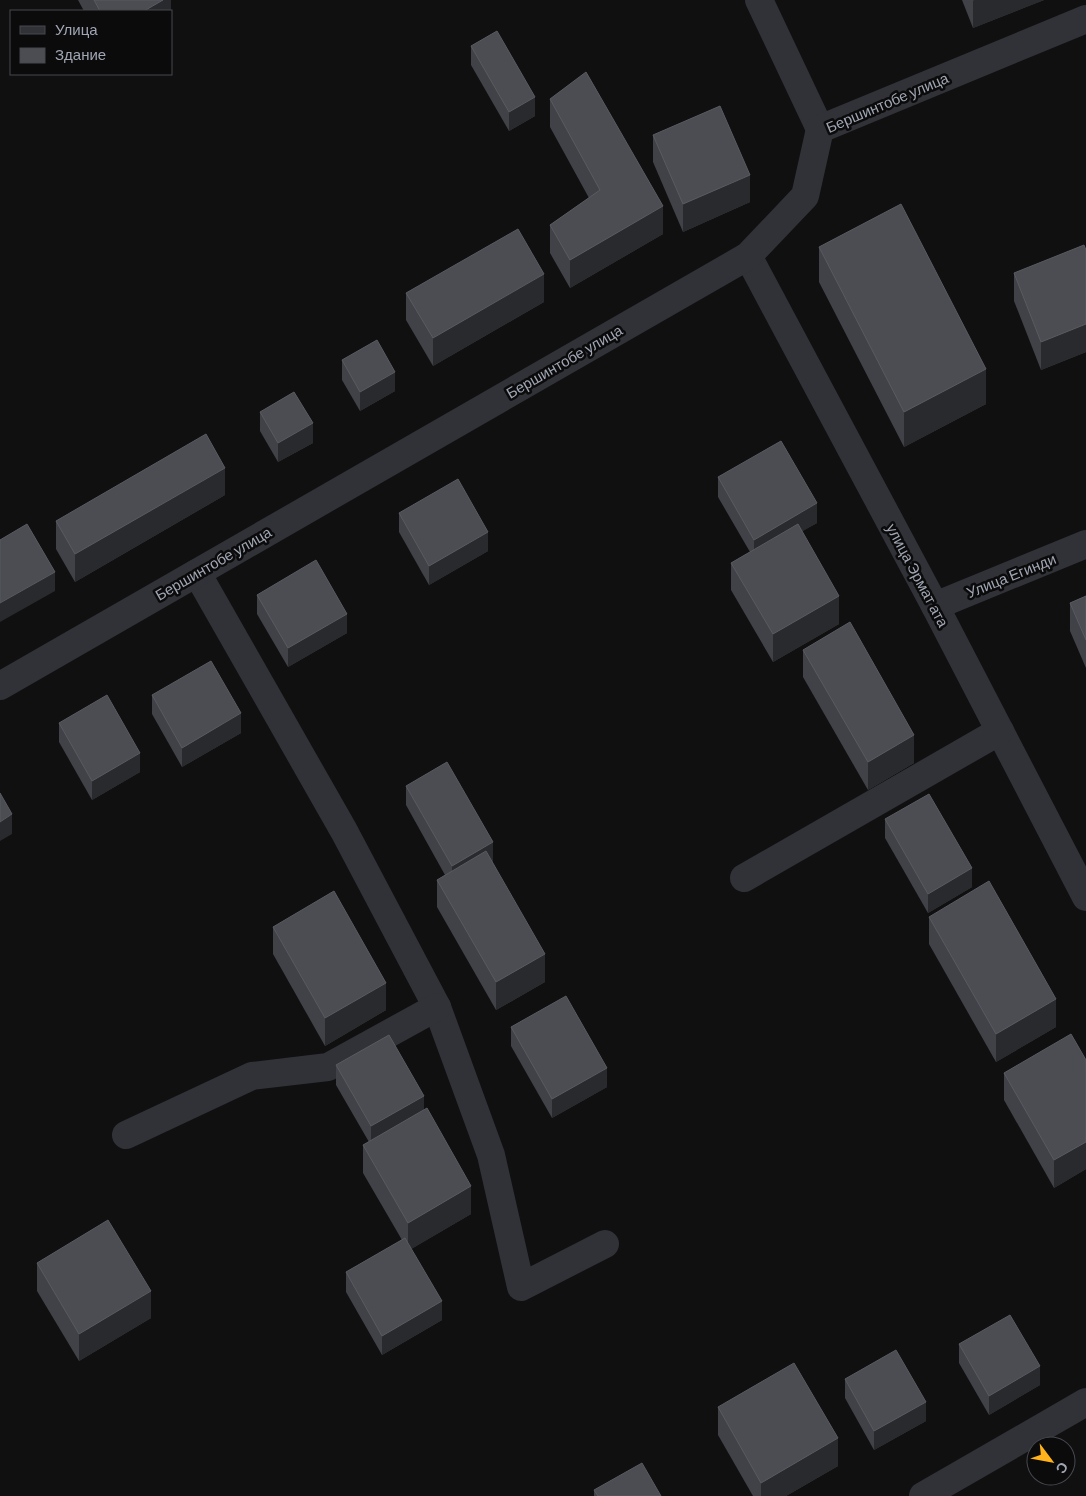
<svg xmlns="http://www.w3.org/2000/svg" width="1086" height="1496" font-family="Barlow,sans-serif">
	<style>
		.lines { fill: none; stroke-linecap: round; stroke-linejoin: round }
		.minor { stroke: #313237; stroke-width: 28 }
		.wall { fill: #414247 }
		.shaded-wall { fill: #292a2d }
		.building { fill: #4b4d53; stroke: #595b62 }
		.labels { text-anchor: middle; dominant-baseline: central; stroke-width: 5; stroke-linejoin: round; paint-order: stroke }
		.street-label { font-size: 15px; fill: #a0a6b3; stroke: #0b0b0c }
	</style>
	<rect width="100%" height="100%" fill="#101011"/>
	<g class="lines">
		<!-- minor -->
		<g class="minor">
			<polyline points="759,0 820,129"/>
			<polyline points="748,256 935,606 1086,897"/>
			<polyline points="197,573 344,831 437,1007 491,1155 521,1287 605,1244"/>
			<polyline points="935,606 1086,544"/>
			<polyline points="0,686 748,256 805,196 820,129 1086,19"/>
			<polyline points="744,878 1000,731"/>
			<polyline points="126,1135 252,1076 328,1067 437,1007"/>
			<polyline points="923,1496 1086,1402"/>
		</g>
	</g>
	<!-- wall -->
	<g class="wall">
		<polygon points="78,0 171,0 171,23 171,11 84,11"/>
		<polygon points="962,0 1044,0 973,28"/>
		<polygon points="471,46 535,116 509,131 471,65"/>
		<polygon points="550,99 663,234 570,288 550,253 550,225 589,198 550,127"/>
		<polygon points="653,135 750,202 683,232 653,162"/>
		<polygon points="819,247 986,404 904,447 819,282"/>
		<polygon points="1086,250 1086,352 1041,370 1014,301 1014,273"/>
		<polygon points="406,293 544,302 433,366 406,320"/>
		<polygon points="342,360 395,391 360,411 342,380"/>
		<polygon points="260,412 313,443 278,462 260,431"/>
		<polygon points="718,477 817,523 802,531 839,624 773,662 731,590 731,563 750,552 718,497"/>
		<polygon points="225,495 75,582 56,549 56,521"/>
		<polygon points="399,513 488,551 429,585 399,532"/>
		<polygon points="257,595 347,633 288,667 257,614"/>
		<polygon points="1086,596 1086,668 1070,631 1070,603"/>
		<polygon points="803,650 914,763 868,790 803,677"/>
		<polygon points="152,695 241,733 182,767 152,714"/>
		<polygon points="59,723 140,772 92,800 59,742"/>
		<polygon points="406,786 493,861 492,862 545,982 496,1010 437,907 437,880 445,875 406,805"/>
		<polygon points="885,819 972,887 928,913 885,838"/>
		<polygon points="929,917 1056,1027 996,1062 929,944"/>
		<polygon points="273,927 386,1010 325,1046 273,954"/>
		<polygon points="511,1027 607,1087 552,1118 511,1046"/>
		<polygon points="1086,1060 1086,1169 1054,1188 1004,1100 1004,1073"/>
		<polygon points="336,1065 424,1110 471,1214 411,1249 442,1320 382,1355 346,1292 346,1272 402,1240 363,1173 363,1145 369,1142 336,1085"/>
		<polygon points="37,1263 151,1318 79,1361 37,1291"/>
		<polygon points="959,1344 1040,1385 989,1415 959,1363"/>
		<polygon points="845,1379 926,1421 874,1450 845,1398"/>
		<polygon points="718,1407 838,1466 786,1496 753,1496 718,1435"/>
		<polygon points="594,1490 661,1496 594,1496"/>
	</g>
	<!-- shaded-wall -->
	<g class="shaded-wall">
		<polygon points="163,0 171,0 171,23 171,11 144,11"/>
		<polygon points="974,0 1044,0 973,28 973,1"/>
		<polygon points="535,97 535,116 509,131 509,112"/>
		<polygon points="750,175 750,202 683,232 683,204"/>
		<polygon points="663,206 663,234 570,288 570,260"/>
		<polygon points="544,274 544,302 433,366 433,338"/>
		<polygon points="1086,324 1086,352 1041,370 1041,342"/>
		<polygon points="986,369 986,404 904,447 904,412"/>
		<polygon points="395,372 395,391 360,411 360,392"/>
		<polygon points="313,423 313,443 278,462 278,443"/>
		<polygon points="225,468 225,495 75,582 75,554"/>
		<polygon points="817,503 817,523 754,559 754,540"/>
		<polygon points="488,532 488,551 429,585 429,566"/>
		<polygon points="55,572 55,591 0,622 0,603"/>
		<polygon points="839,596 839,624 773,662 773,634"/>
		<polygon points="347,614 347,633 288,667 288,648"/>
		<polygon points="241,713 241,733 182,767 182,748"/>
		<polygon points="914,735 914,763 868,790 868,762"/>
		<polygon points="140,753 140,772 92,800 92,781"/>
		<polygon points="12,814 12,834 0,841 0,822"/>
		<polygon points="493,842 493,861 452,885 452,866"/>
		<polygon points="972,868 972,887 928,913 928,894"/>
		<polygon points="545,954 545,982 496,1010 496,982"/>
		<polygon points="386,983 386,1010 325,1046 325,1018"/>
		<polygon points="1056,999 1056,1027 996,1062 996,1034"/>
		<polygon points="607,1068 607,1087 552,1118 552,1099"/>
		<polygon points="424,1096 424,1115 371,1145 371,1126"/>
		<polygon points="1086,1142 1086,1169 1054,1188 1054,1160"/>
		<polygon points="471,1186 471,1214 408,1251 408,1223"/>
		<polygon points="151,1291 151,1318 79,1361 79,1334"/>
		<polygon points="442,1301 442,1320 382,1355 382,1336"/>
		<polygon points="1040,1366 1040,1385 989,1415 989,1396"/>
		<polygon points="926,1402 926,1421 874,1450 874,1431"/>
		<polygon points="838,1438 838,1466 786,1496 761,1496 761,1483"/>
	</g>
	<!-- building -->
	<g class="building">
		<polygon points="94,0 163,0 144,11 100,11"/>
		<polygon points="497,31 535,97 509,112 471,46"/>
		<polygon points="586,72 663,206 570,260 550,225 600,190 550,99"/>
		<polygon points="720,106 750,175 683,204 653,135"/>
		<polygon points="901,204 986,369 904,412 819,247"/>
		<polygon points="518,229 544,274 433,338 406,293"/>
		<polygon points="1084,245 1086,250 1086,324 1041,342 1014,273"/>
		<polygon points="377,340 395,372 360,392 342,360"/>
		<polygon points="294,392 313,423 278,443 260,412"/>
		<polygon points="206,434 225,468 75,554 56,521"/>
		<polygon points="781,441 817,503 754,540 718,477"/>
		<polygon points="458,479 488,532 429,566 399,513"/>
		<polygon points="27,524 55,572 0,603 0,540"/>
		<polygon points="798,524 839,596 773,634 731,563"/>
		<polygon points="316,560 347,614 288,648 257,595"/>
		<polygon points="1086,596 1086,640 1070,603"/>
		<polygon points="850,622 914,735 868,762 803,650"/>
		<polygon points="211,661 241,713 182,748 152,695"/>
		<polygon points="107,695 140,753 92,781 59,723"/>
		<polygon points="447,762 493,842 452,866 406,786"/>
		<polygon points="0,793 12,814 0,822"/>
		<polygon points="929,794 972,868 928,894 885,819"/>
		<polygon points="486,851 545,954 496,982 437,880"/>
		<polygon points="989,881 1056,999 996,1034 929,917"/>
		<polygon points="334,891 386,983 325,1018 273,927"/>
		<polygon points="566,996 607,1068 552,1099 511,1027"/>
		<polygon points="1071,1034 1086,1060 1086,1142 1054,1160 1004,1073"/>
		<polygon points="389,1035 424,1096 371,1126 336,1065"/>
		<polygon points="427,1108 471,1186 408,1223 363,1145"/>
		<polygon points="108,1220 151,1291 79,1334 37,1263"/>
		<polygon points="405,1238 442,1301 382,1336 346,1272"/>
		<polygon points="1010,1315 1040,1366 989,1396 959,1344"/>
		<polygon points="896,1350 926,1402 874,1431 845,1379"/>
		<polygon points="794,1363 838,1438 761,1483 718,1407"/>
		<polygon points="642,1463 661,1496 598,1496 594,1490"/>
	</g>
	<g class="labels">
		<!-- street labels -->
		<g class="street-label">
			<text transform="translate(887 102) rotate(-23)">Бершинтобе улица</text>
			<text transform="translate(564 361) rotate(-30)">Бершинтобе улица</text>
			<text transform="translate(213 563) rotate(-30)">Бершинтобе улица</text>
			<text transform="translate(918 575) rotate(62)">улица Эрмат ата</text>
			<text transform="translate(1011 575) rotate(-22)">Улица Егинди</text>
		</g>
	</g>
	<!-- legend -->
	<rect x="10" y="10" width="162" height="65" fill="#0b0b0c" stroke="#47494f"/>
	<rect x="20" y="26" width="25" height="8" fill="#313237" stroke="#47494f"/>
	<text x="55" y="35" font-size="15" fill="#a0a6b3">Улица</text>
	<rect x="20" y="48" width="25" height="15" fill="#4b4d53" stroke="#47494f"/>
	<text x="55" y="60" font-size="15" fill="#a0a6b3">Здание</text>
	<!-- north arrow -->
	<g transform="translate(1051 1461) rotate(122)"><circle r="24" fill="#0b0b0c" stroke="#47494f"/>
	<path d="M0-4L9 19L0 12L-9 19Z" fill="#ffb21b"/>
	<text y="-8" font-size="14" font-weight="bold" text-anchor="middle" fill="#a0a6b3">С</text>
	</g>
</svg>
